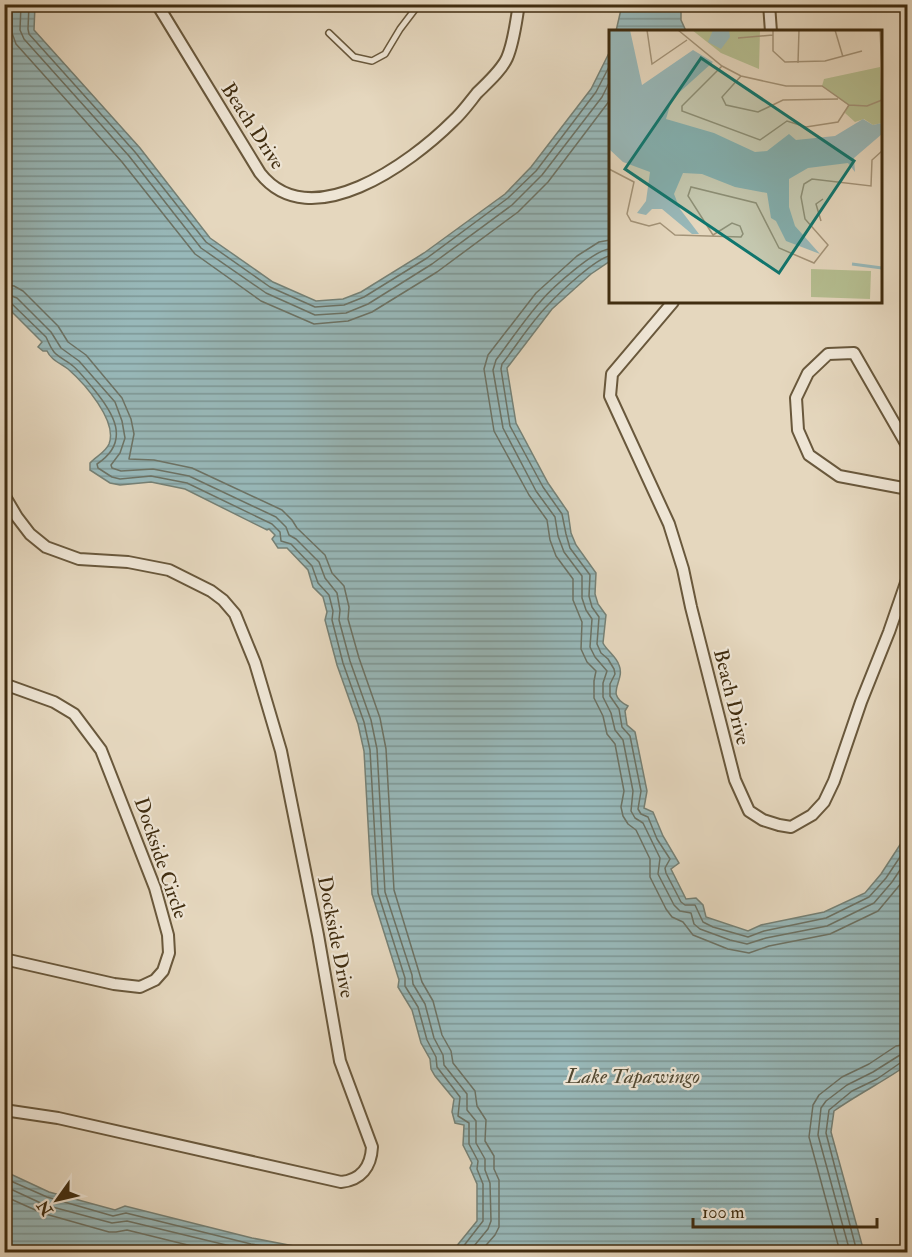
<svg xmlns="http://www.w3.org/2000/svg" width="912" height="1257" font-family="'IM FELL Double Pica',serif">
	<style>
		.water { fill: url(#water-rules); stroke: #758075; stroke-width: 1.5 }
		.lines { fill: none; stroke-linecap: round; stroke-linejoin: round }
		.shore { stroke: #6c7264; stroke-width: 1.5 }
		.service-casing { stroke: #69583c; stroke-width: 8 }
		.minor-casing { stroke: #69583c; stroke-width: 14 }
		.service { stroke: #eee5d5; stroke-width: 5 }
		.minor { stroke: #eee5d5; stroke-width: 10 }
		.labels { text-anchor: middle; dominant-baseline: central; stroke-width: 4.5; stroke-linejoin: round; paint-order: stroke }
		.street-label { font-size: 20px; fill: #402d10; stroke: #eee5d5 }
		.water-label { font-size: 21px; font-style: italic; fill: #524932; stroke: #eee5d5 }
		.inset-river { fill: none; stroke: #98b8b9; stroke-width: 3 }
		.inset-road { fill: none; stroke: #a39378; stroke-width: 1.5 }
		.view { fill: #0f766e; fill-opacity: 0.15; stroke: #0f766e; stroke-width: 3 }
		.inset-edge { fill: none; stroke: #402d10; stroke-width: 3 }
	</style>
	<defs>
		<pattern id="water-rules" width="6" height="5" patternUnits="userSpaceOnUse" patternTransform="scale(1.5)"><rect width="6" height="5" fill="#98b8b9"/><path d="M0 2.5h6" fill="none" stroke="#7d9695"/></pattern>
	</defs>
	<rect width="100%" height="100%" fill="#e5d7be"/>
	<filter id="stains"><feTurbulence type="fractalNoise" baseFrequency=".00333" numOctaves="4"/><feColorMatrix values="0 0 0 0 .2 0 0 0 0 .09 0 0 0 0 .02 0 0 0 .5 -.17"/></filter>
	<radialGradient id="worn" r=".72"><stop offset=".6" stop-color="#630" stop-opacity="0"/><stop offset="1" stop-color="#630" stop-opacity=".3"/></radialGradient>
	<!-- water -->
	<g class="water">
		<path d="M9,4L35,5L34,30L140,148L210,238L273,282L316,301L343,299L361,292L424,253L505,194L531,167L591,89L610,51V261L591,274L552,309L507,368L516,423L548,483L568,512L571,533L576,545L596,573L595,594L598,604L606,615L603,643C607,651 616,656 619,665C626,682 603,693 628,706L625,711L627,725L635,732L647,791L644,808L653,812L663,836L679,863L671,869L686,899L696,898L703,905L706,917L748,931L761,925L824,912L865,893L881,874L907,834V1065C883,1082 858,1094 834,1111L831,1132L864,1252H440L455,1248L477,1221V1184L470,1168L472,1163L463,1145L464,1125L455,1123L452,1112L454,1099L435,1076L431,1069L430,1059L421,1043L412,1010L398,987L399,980L372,894L364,751L358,724L337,665L325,620L327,612L323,597L313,587L308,570L287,548H278L272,539L275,535L269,529L267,530L185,489L151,482L120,485L110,483L90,470V463C96,456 105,453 109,444C118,421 84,383 68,369C60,363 51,360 47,351H43L38,347L42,342L5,305L4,10Z"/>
		<polygon points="622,5 681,5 681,20 686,31 616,31"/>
		<polygon points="4,1171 49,1192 115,1210 125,1206 252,1238 299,1247 317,1252 5,1252"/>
	</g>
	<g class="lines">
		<!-- shore -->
		<g class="shore">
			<polyline points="12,4 12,33 16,44 122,162 195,254 261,301 314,324 348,321 372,312 437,272 518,212 548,182 610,100"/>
			<polyline points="21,4 20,30 24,39 129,156 201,248 266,293 315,315 346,313 368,304 432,264 512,205 542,175 602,97 610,81"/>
			<polyline points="29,4 28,29 29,34 135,152 206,242 270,287 315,307 344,305 364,297 427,258 508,198 536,171 596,92 610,65"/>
			<polyline points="610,240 599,242 577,256 536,293 488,355 484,369 494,431 529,495 547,520 550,540 556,556 573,579 573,600 582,622 581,649 587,662 596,671 594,681 594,698 603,716 607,734 615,744 624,791 621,807 623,816 628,824 636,830 650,859 650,877 666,909 672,917 683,922 693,935 728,949 749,953 769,946 830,934 878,911 908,875"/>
			<path d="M610,249C595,249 552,288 541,301C525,319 511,340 496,360L493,370L503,428L536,491L555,517L558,536L564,552L582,576V598L586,610L592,619L590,647L595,657L607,671L603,683V697L611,713L615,730L623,740L633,791L631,811L635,818L643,823L660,858L658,874L674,905L680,911L691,913L694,924L700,929L730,940L747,944L766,938L827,926L874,903L892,882L908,858"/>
			<path d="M610,256C596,258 559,293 548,305C531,322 517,345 502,364L501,369L510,426L543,487L562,514L566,534L570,548L590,575L589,596L592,607L599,617L597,644L601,653L608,659L614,669L615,674L610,684V696L619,709L622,727L630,736L641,791L638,809L641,814L648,817L657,839L670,859L665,868L666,873L681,902L685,905H695L703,922L713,927L748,937L764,931L826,918L869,897L886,878L908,845"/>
			<polyline points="4,284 14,286 23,291 58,326 68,342 86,355 122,398 131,419 134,434 129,459 154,460 192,468 282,510 292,520 297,528 325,555 332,573 344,586 349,607 348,619 359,658 380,718 386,749 394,890 422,982 433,1001 442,1035 451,1051 453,1063 475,1091 477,1106 486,1120 485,1141 494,1156 494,1169 499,1180 499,1227 495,1235 480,1252"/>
			<polyline points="4,293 17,298 51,332 61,348 79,361 115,402 122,421 125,438 120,453 111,465 112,468 121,471 153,469 189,476 276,517 286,527 289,535 296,539 319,562 325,578 337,593 340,610 339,620 350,661 371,720 377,749 385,892 412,975 413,984 425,1004 434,1038 443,1055 444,1065 467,1094 467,1110 476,1121 476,1143 485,1159 485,1170 490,1183 491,1221 488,1229 469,1252"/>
			<path d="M4,301L11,303L46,337C49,343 50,347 54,352C59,358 68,361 73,366C80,372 86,380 92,387C113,412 132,441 97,464L98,468L112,477L120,479L151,476L187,483L272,524L280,532L281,541L291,544L312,566L318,583L329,595L333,611L332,620L343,663L364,722L370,750L378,893L405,978V986L418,1007L427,1040L436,1057L437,1067L460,1097L458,1116L469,1123V1144L478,1161L477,1169L483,1184V1221L459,1252"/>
			<polyline points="4,1178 47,1197 113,1216 126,1213 251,1244 298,1252"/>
			<polyline points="4,1186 45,1205 112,1223 127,1221 255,1252"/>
			<polyline points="4,1196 42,1213 109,1232 116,1232 127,1230 216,1252"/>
			<polyline points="840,1252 809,1137 813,1105 819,1095 842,1077 869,1064 896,1046 908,1044"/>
			<polyline points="850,1252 818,1135 821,1108 826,1101 847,1085 873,1072 900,1055 908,1053"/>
			<polyline points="857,1252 826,1133 829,1110 852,1091 877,1079 903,1061 908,1061"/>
		</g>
		<!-- service casing -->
		<g class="service-casing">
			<polyline id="service" points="329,33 354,57 372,61 385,54 400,29 419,4"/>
		</g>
		<!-- minor casing -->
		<g class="minor-casing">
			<g id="minor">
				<path d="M157,4L260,173C310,237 411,163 453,121C462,113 469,103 477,93C487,83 501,71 507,58C514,42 516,21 519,4"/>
				<polyline points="769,4 771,32"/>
				<polyline points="673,302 612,374 610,396 669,524 683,569 691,607 735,780 749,811 763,820 779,825 791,827 812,815 824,802 834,781 861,702 889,632 908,577"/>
				<polyline points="908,447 854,353 828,354 808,373 796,398 798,430 809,455 839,476 908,489"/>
				<path d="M4,495L17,517L30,534L46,547L79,559L128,562L169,570L211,591L223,600L235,614L255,663L281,751L318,935L340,1061L372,1147C371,1167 361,1180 341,1182L58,1118L4,1110"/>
				<polyline points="4,684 54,702 74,714 101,750 155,888 168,935 169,953 163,971 155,980 140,987 114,984 4,959"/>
			</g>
		</g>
		<!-- service -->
		<use href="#service" class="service"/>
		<!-- minor -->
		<use href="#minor" class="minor"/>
	</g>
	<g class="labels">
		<!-- street labels -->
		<g class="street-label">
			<text transform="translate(253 126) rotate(57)">Beach Drive</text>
			<text transform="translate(732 697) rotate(76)">Beach Drive</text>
			<text transform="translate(161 858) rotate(71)">Dockside Circle</text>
			<text transform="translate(336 937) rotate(79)">Dockside Drive</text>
		</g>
		<!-- water labels -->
		<g class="water-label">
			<text x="633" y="1076">Lake Tapawingo</text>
		</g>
	</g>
	<!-- overview -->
	<g transform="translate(609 30)">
		<rect width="273" height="273" fill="#e5d7be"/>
		<path d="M202,239L262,241L261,269L202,267Z" fill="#b5be91"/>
		<path d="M83,0H151L150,39L112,23ZM271,37L273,93L264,95L255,89L246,92L236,83L239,75L213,56L215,49Z" fill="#b5be91"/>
		<path d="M0,0H21L33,55L84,20L104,32L63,69L57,89L105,103L146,122L158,121L180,104L187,110L226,106L254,89L264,95L273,93V104L245,128L246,142L239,133L199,138L180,149V177L186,196L211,224L177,211L167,191L162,188L158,163L126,157L93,144L74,143L65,164L71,179L90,204H83L53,179H43L37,185L28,183L37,171L41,142L14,132L0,119ZM104,0H120L121,7L112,19L99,12Z" fill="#98b8b9"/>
		<path class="inset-river" d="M243,234L273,238"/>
		<path class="inset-road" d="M38,0L43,34L78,10M69,0L113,36L132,46L177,56H213L240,75L258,76L273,70M164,0V21L176,32L216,31L253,21M226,0L234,27M271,0L273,39M129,8L164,5M189,33L190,0M113,36L73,76V81L151,110L178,91L197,97L229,92L240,75M132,46L113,67L117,75L149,82L174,70L229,69M0,139L25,152L18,184L22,191L40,196L51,193L66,205L132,207L134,204L131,196L123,193L104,205M212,191L207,174L214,169M104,205L79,166L82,157L147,173L170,218L205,233L219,215L196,189L192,167L195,154L203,149L262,156L263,130L273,121"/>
		<path class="view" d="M92,28L245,131L170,243L16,139Z"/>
		<rect width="273" height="273" class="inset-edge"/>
	</g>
	<!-- margin -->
	<rect width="912" height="1257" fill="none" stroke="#e5d7be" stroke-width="24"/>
	<rect x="6" y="6" width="900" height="1245" fill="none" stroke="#402d10" stroke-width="3"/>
	<rect x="12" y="12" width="888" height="1233" fill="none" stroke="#402d10" stroke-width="1.5"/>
	<!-- north arrow -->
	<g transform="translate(57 1200) rotate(236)" stroke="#eee5d5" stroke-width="4.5" paint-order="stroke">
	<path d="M0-4.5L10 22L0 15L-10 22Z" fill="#402d10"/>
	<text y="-9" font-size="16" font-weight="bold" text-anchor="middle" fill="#402d10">N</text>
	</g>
	<!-- scale -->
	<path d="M693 1218v9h184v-9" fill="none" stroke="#402d10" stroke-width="3"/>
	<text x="702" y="1218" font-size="18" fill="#402d10" stroke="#eee5d5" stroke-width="4.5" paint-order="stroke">100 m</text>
	<rect width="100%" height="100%" filter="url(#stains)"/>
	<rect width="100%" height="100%" fill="url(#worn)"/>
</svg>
